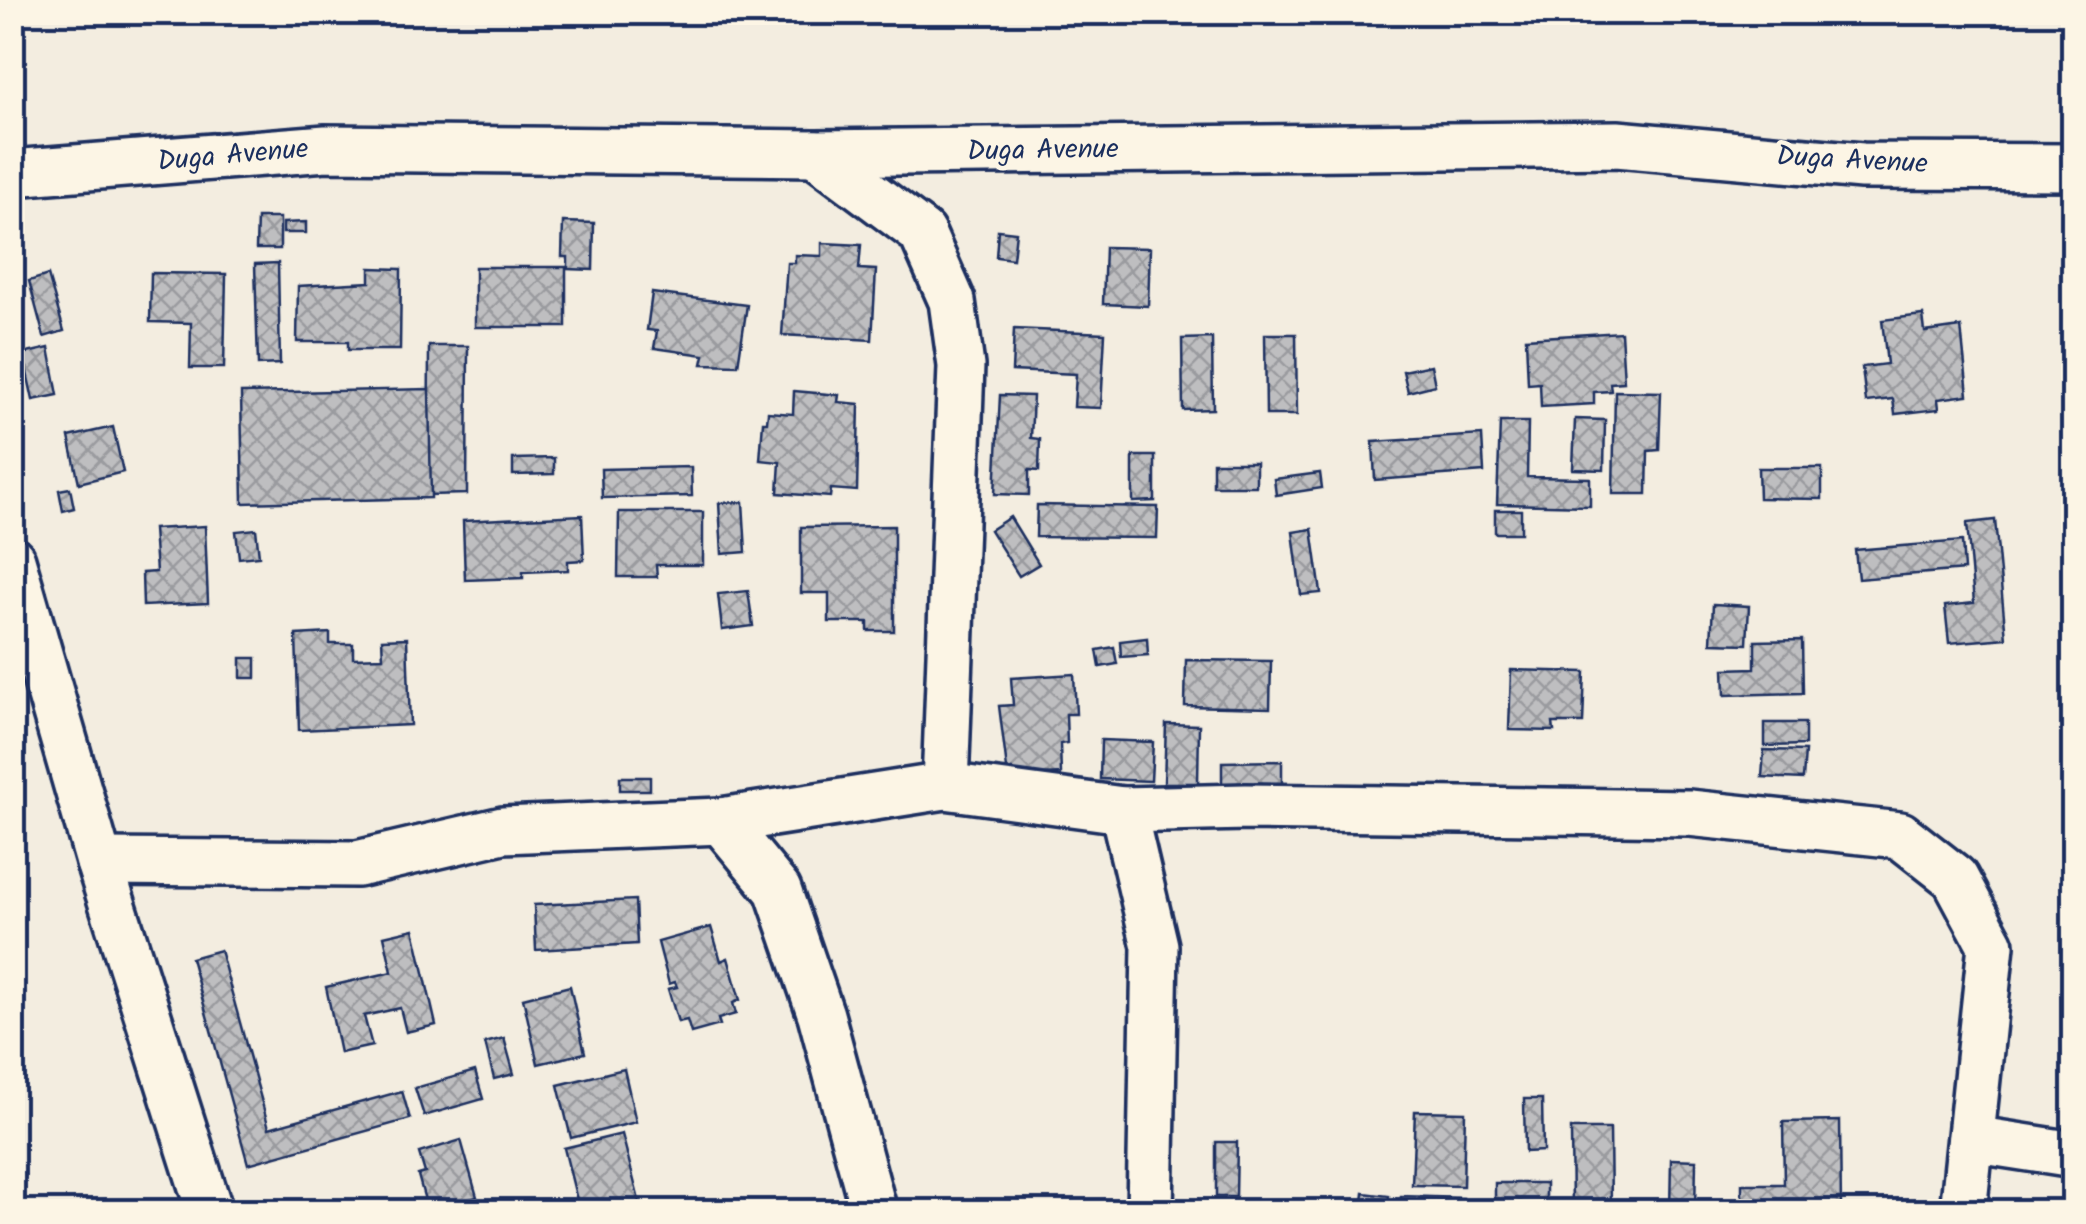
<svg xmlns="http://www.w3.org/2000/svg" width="2086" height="1224" font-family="Kalam,sans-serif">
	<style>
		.building { fill: url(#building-cross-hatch); stroke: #1b2f5e; stroke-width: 2.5 }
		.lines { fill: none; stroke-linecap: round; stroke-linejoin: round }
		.minor-casing { stroke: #1b2f5e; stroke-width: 52 }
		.minor { stroke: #fcf5e5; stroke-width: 45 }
		.labels { text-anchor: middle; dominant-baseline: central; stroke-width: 9; stroke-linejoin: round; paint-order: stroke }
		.street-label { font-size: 28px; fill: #1b2f5e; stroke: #fcf5e5 }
	</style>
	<defs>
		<pattern id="building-cross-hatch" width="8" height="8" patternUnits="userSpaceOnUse" patternTransform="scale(2.5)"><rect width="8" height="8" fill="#bebec0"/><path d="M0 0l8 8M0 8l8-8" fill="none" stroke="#9a9b9f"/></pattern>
	</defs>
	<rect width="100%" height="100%" fill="#f3ede0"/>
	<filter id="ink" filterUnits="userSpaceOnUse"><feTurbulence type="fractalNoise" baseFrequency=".01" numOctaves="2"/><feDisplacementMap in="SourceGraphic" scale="20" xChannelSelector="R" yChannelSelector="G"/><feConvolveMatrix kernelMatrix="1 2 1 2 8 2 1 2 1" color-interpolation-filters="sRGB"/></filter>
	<g filter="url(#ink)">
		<!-- building -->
		<g class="building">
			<polygon points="257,218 280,218 280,249 256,249"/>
			<polygon points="306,222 306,233 283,233 283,223"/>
			<polygon points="563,222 594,223 593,270 568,269 568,257 562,257"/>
			<polygon points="998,230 1016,232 1013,259 996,257"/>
			<polygon points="822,243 861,245 859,269 876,270 872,340 782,335 787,263 795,263 795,255 822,256"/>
			<polygon points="1105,247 1150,248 1148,306 1103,304"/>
			<polygon points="278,263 280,364 258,365 255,264"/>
			<rect x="475" y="267" width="91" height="60"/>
			<polygon points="370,268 401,269 400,350 348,350 348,342 297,342 298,286 370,282"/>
			<polygon points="151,273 226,274 224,368 190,368 191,323 150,322"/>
			<polygon points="48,275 64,331 44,337 29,281"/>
			<polygon points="652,293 747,305 738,365 702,364 704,355 654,348 657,331 647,330"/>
			<polygon points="1923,315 1925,332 1961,327 1968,395 1938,399 1939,409 1895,414 1893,399 1866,402 1862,367 1887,364 1882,320"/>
			<polygon points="1014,329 1105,333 1101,408 1074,407 1076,374 1012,371"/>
			<polygon points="1621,332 1624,382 1610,383 1611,391 1594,392 1594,404 1541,407 1540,383 1528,384 1526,338"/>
			<polygon points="1265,334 1296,334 1297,415 1266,415"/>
			<polygon points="1212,338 1213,409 1183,410 1182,339"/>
			<polygon points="429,346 468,346 467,494 428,495"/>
			<polygon points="49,348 58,395 33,400 23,354"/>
			<polygon points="1431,365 1435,385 1408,392 1403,371"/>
			<polygon points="429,389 431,498 243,503 241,393"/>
			<polygon points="794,391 839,395 838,402 859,404 857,491 831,489 830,497 778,493 780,462 760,460 763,422 767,422 768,412 793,414"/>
			<polygon points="1615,391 1661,392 1659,450 1648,451 1647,494 1613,494"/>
			<polygon points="1000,395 1033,396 1031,438 1040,439 1039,471 1029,470 1029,495 995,494"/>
			<polygon points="1575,419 1605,420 1604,470 1573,469"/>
			<polygon points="1500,422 1528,422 1527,477 1590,478 1590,506 1497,504"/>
			<polygon points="113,427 123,472 79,483 69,437"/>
			<polygon points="1482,435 1484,472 1375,480 1373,442"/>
			<polygon points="1133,456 1155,456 1155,501 1133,502"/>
			<polygon points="554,458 554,474 513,475 513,459"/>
			<rect x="1213" y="462" width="43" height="24"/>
			<polygon points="691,467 692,496 602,498 601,469"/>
			<polygon points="1758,468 1822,468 1822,499 1759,498"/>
			<polygon points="1320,473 1322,488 1276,495 1274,479"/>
			<polygon points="70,488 74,508 63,511 59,490"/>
			<polygon points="743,502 746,552 722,554 719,503"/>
			<polygon points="1037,505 1158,507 1157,538 1036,537"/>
			<rect x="1495" y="510" width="26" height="23"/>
			<polygon points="619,512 703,512 703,565 656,565 657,577 618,577"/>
			<polygon points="582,515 584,560 568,561 568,570 523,572 523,578 465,580 463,521"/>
			<polygon points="1010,517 1039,564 1019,576 990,530"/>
			<polygon points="1995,520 2006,638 1949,643 1945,606 1974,603 1967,523"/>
			<polygon points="205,526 208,603 143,606 142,573 156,572 153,529"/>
			<polygon points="894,526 894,631 868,631 868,622 829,622 829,593 801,593 801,527"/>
			<polygon points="256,529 259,556 239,558 236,531"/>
			<polygon points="1312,529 1321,593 1301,595 1293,532"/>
			<polygon points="1962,541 1964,570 1858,579 1855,550"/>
			<polygon points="748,591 753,626 722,630 718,594"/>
			<polygon points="1713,604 1749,606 1747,644 1711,643"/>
			<polygon points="330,633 330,644 353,644 353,658 383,657 382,639 407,638 410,725 299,730 296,635"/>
			<polygon points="1147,638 1148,655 1121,657 1120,641"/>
			<polygon points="1802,640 1803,693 1725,695 1724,669 1755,668 1755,641"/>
			<polygon points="1114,647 1117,664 1100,667 1097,650"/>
			<rect x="241" y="658" width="15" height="20"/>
			<polygon points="1186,660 1271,661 1270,708 1185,706"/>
			<polygon points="1511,670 1585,672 1583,723 1553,723 1554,731 1509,730"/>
			<polygon points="1074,674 1076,714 1066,714 1067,743 1060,744 1061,774 1008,777 999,706 1013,705 1011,678"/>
			<polygon points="1765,723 1805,723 1805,745 1765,746"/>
			<polygon points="1166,724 1199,725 1198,783 1164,783"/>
			<polygon points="1101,740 1153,742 1151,781 1100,779"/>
			<polygon points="1764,750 1805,751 1803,779 1762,777"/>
			<polygon points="1282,761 1282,790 1222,791 1222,762"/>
			<rect x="620" y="777" width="30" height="13"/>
			<polygon points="635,900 637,944 536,950 534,905"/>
			<polygon points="711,927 721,961 728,958 740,1000 733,1003 736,1014 718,1019 720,1025 691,1033 687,1020 678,1022 668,989 677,987 675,982 669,984 658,942"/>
			<polygon points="414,929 436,1025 406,1032 400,1008 364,1016 372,1046 340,1053 326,987 392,972 384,936"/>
			<polygon points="220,950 269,1128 402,1091 410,1119 248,1164 191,958"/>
			<polygon points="570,986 585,1053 538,1064 523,998"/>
			<polygon points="504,1038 514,1074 494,1079 485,1043"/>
			<polygon points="624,1069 636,1122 571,1138 558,1085"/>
			<polygon points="475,1071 483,1099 424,1116 415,1088"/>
			<polygon points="1524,1099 1542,1099 1543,1151 1525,1152"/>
			<polygon points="1415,1111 1465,1112 1463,1186 1412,1185"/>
			<polygon points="1840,1121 1841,1212 1742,1212 1742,1184 1784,1184 1783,1122"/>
			<polygon points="1571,1129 1610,1129 1611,1208 1572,1209"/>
			<polygon points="622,1134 642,1212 580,1212 564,1148"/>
			<polygon points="461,1140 477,1197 428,1211 418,1175 425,1173 419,1153"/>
			<polygon points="1216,1142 1237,1142 1236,1197 1216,1197"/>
			<polygon points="1671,1159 1696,1160 1695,1212 1670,1212"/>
			<rect x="1495" y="1183" width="51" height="24"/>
			<polygon points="1364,1193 1389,1196 1387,1212 1362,1212"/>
			<polygon points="1401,1196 1463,1198 1462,1212 1400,1212"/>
		</g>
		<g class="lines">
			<!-- minor casing -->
			<g class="minor-casing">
				<g id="minor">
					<polyline points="815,153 922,233 952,301 961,366 945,786"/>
					<polyline points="12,173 326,148 815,153 1617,144 1862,166 2074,167"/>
					<polyline points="12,560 99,862 210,1212"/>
					<polyline points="1123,810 1155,946 1150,1212"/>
					<polyline points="721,821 778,890 821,1015 874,1212"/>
					<polyline points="99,862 357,864 503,830 721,821 945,786 1123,810 1246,807 1689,813 1900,835 1955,878 1991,945 1963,1212"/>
					<polyline points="1971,1139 2074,1155"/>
				</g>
			</g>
			<!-- minor -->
			<use href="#minor" class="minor"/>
		</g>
	</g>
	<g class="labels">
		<!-- street labels -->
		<g class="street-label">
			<text transform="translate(1043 151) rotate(-1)">Duga Avenue</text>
			<text transform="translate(233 156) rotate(-5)">Duga Avenue</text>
			<text transform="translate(1852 161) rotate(3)">Duga Avenue</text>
		</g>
	</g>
	<!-- margin -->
	<rect width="2086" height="1224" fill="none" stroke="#fcf5e5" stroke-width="50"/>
	<rect x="25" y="25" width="2036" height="1174" fill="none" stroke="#1b2f5e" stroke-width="4" filter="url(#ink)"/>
</svg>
